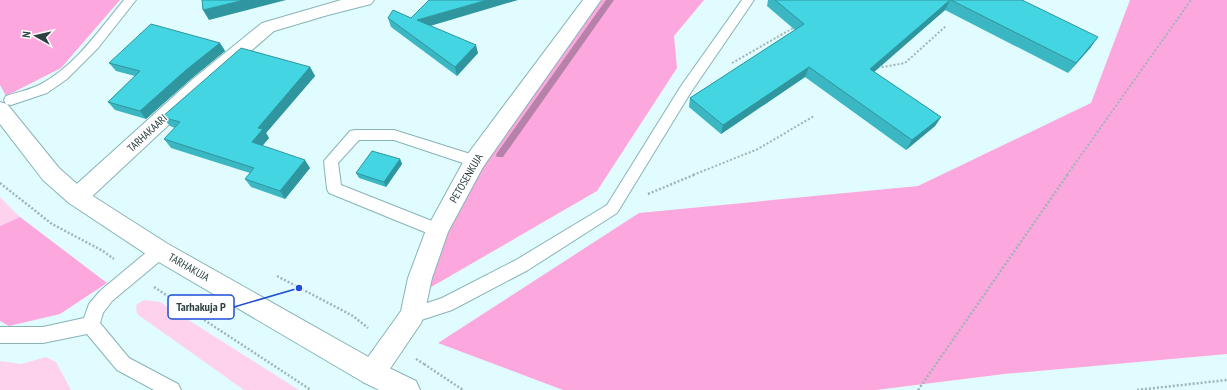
<svg xmlns="http://www.w3.org/2000/svg" width="1227" height="390" font-family="'PT Sans Narrow',sans-serif">
	<style>
		.green { fill: #fed2ed }
		.forest { fill: #fda7df }
		.lines { fill: none; stroke-linecap: round; stroke-linejoin: round }
		.stream { fill: #b782a9; fill-rule: evenodd }
		.service-casing { stroke: #88b3b7; stroke-width: 2 }
		.minor-casing { stroke: #88b3b7; stroke-width: 2 }
		.tertiary-casing { stroke: #88b3b7; stroke-width: 2 }
		.path-far1 { stroke: #9db5b7; stroke-width: 2; stroke-dasharray: 2 2; stroke-linecap: butt }
		.path { stroke: #9db5b7; stroke-width: 2.5; stroke-dasharray: 2 2; stroke-linecap: butt }
		.service { fill: #fff; fill-rule: evenodd }
		.minor { fill: #fff; fill-rule: evenodd }
		.tertiary { fill: #fff; fill-rule: evenodd }
		.wall { fill: #3ab7c2 }
		.shaded-wall { fill: #2f959e }
		.building { fill: #43d5e2; stroke: #2f959e }
		.labels { text-anchor: middle; dominant-baseline: central; stroke-width: 3; stroke-linejoin: round; paint-order: stroke }
		.street-label { font-size: 11px; fill: #2e4042; stroke: #fff }
		.leader { fill: none; stroke: #1d4ed8; stroke-width: 1.5 }
		.callout-dot { fill: #1d4ed8; stroke: #fff; stroke-width: 1.5 }
		.callout { fill: #fff; stroke: #1d4ed8; stroke-width: 1.5 }
		.callout-label { font-size: 12px; text-anchor: middle; font-weight: bold; fill: #2e4042 }
	</style>
	<rect width="100%" height="100%" fill="#e1fcfe"/>
	<!-- green -->
	<g class="green">
		<polygon points="0,197 20,217 0,226"/>
		<polygon points="144,300 160,302 299,390 244,390 137,314 136,305"/>
		<polygon points="46,357 56,362 71,390 0,390 0,361 21,364"/>
	</g>
	<!-- forest -->
	<g class="forest">
		<polygon points="0,0 120,0 61,68 6,96 0,85"/>
		<polygon points="598,0 704,0 674,36 677,68 597,191 414,297 477,171"/>
		<polygon points="1130,0 1227,0 1227,354 1004,374 876,390 563,390 438,343 639,213 918,186 1091,103"/>
		<polygon points="20,217 107,283 60,314 9,326 0,321 0,226"/>
	</g>
	<g class="lines">
		<!-- stream -->
		<polygon class="stream" points="606,0 614,0 503,157 497,157 496,155 497,153"/>
		<!-- service casing -->
		<g class="service-casing">
			<g id="service">
				<path d="M124,0H136L98,48L67,79L47,93L11,105L6,104L4,100L6,96C18,92 30,90 41,84C76,65 99,30 124,0Z"/>
				<polygon points="742,0 754,0 691,92 617,213 528,270 452,310 412,323 406,320 404,315 406,310 442,298 516,260 607,205 681,86"/>
				<polygon points="355,130 394,130 480,157 482,161 480,165 475,167 394,140 359,140 338,163 341,185 442,225 445,230 442,235 437,237 432,235 329,193 327,189 324,161 350,131"/>
				<polygon points="160,244 166,246 168,251 166,256 112,301 103,313 100,323 129,358 178,384 181,390 154,390 117,370 87,334 43,343 0,343 0,327 43,327 84,318 89,304 100,291 154,246"/>
			</g>
		</g>
		<!-- minor casing -->
		<g class="minor-casing">
			<g id="minor">
				<polygon points="341,0 374,0 371,4 328,15 274,31 207,89 85,203 77,206 69,203 66,197 69,191 193,79 262,23"/>
				<polygon points="583,0 601,0 483,167 448,232 432,278 424,315 421,323 381,382 372,386 363,382 359,373 363,364 401,311 408,278 426,230 467,155"/>
			</g>
		</g>
		<!-- tertiary casing -->
		<g class="tertiary-casing">
			<polygon id="tertiary" points="0,102 7,104 59,168 85,191 168,244 381,364 416,381 420,390 379,390 363,382 152,258 69,203 43,180 0,124"/>
		</g>
		<!-- path-far1 -->
		<g class="path-far1">
			<polyline points="732,63 795,27"/>
			<polyline points="878,65 883,67 905,63 946,26"/>
			<polyline points="693,175 758,149 814,116"/>
			<polyline points="1067,175 1191,0"/>
		</g>
		<!-- path -->
		<g class="path">
			<polyline points="0,183 52,224 103,251 114,259"/>
			<polyline points="648,194 696,174"/>
			<polyline points="277,276 353,316 368,328"/>
			<polyline points="154,287 311,390"/>
			<polyline points="416,359 424,364"/>
			<polyline points="424,364 463,390"/>
			<polyline points="918,390 1068,174"/>
			<polyline points="1137,390 1227,380"/>
		</g>
		<!-- service -->
		<use href="#service" class="service"/>
		<!-- minor -->
		<use href="#minor" class="minor"/>
		<!-- tertiary -->
		<use href="#tertiary" class="tertiary"/>
	</g>
	<!-- wall -->
	<g class="wall">
		<polygon points="768,0 1022,0 1091,47 1068,73 945,10 874,72 941,117 935,126 906,150 805,77 721,134 689,107 690,98 795,30 767,6"/>
		<polygon points="388,18 430,26 478,53 457,76 391,27"/>
		<polygon points="220,43 225,51 192,78 146,119 115,110 108,102 135,76 116,71 109,63"/>
		<polygon points="310,67 315,76 266,133 269,138 262,146 310,168 285,199 251,187 245,179 250,173 171,148 164,139 175,128 170,126 162,117"/>
		<polygon points="400,159 402,164 386,187 359,178 356,173"/>
	</g>
	<!-- shaded-wall -->
	<g class="shaded-wall">
		<polygon points="244,0 286,0 209,20 203,10"/>
		<polygon points="487,0 518,0 420,29 417,20"/>
		<polygon points="950,0 945,10 866,79 870,69"/>
		<polygon points="1098,37 1091,47 1068,73 1076,63"/>
		<polygon points="220,43 225,51 192,78 146,119 140,111 186,70"/>
		<polygon points="476,45 478,53 457,76 455,67"/>
		<polygon points="310,67 315,76 266,133 269,138 258,151 252,142 258,128"/>
		<polygon points="809,67 805,77 721,134 723,125"/>
		<polygon points="941,117 935,126 906,150 912,140"/>
		<polygon points="400,159 402,164 386,187 384,182"/>
		<polygon points="305,160 310,168 285,199 280,191"/>
	</g>
	<!-- building -->
	<g class="building">
		<polygon points="202,0 244,0 203,10"/>
		<polygon points="429,0 487,0 417,20 476,45 455,67 388,18 393,10 411,18"/>
		<polygon points="775,0 950,0 870,69 941,117 912,140 809,67 723,125 690,98 804,24"/>
		<polygon points="951,0 1022,0 1098,37 1076,63"/>
		<polygon points="151,24 220,43 186,70 140,111 108,102 140,71 109,63"/>
		<polygon points="241,48 310,67 258,128 263,129 252,142 305,160 280,191 245,179 254,168 164,139 180,122 162,117"/>
		<polygon points="372,151 400,159 384,182 356,173"/>
	</g>
	<g class="labels">
		<!-- street labels -->
		<g class="street-label">
			<text transform="translate(147 133) rotate(-43)">TARHAKAARI</text>
			<text transform="translate(466 178) rotate(-60)">PETOSENKUJA</text>
			<text transform="translate(189 267) rotate(30)">TARHAKUJA</text>
		</g>
	</g>
	<!-- callouts -->
	<path class="leader" d="M299 288L234 307"/>
	<circle class="callout-dot" cx="299" cy="288" r="4"/>
	<rect class="callout" x="168" y="295" width="66" height="24" rx="4"/>
	<g class="callout-label">
		<text x="201" y="311">Tarhakuja P</text>
	</g>
	<!-- north arrow -->
	<g transform="translate(36 36) rotate(278)" stroke="#ffffff" stroke-width="3" paint-order="stroke">
	<path d="M0-3L7 15L0 10L-7 15Z" fill="#2e4042"/>
	<text y="-6" font-size="11" font-weight="bold" text-anchor="middle" fill="#2e4042">N</text>
	</g>
</svg>
